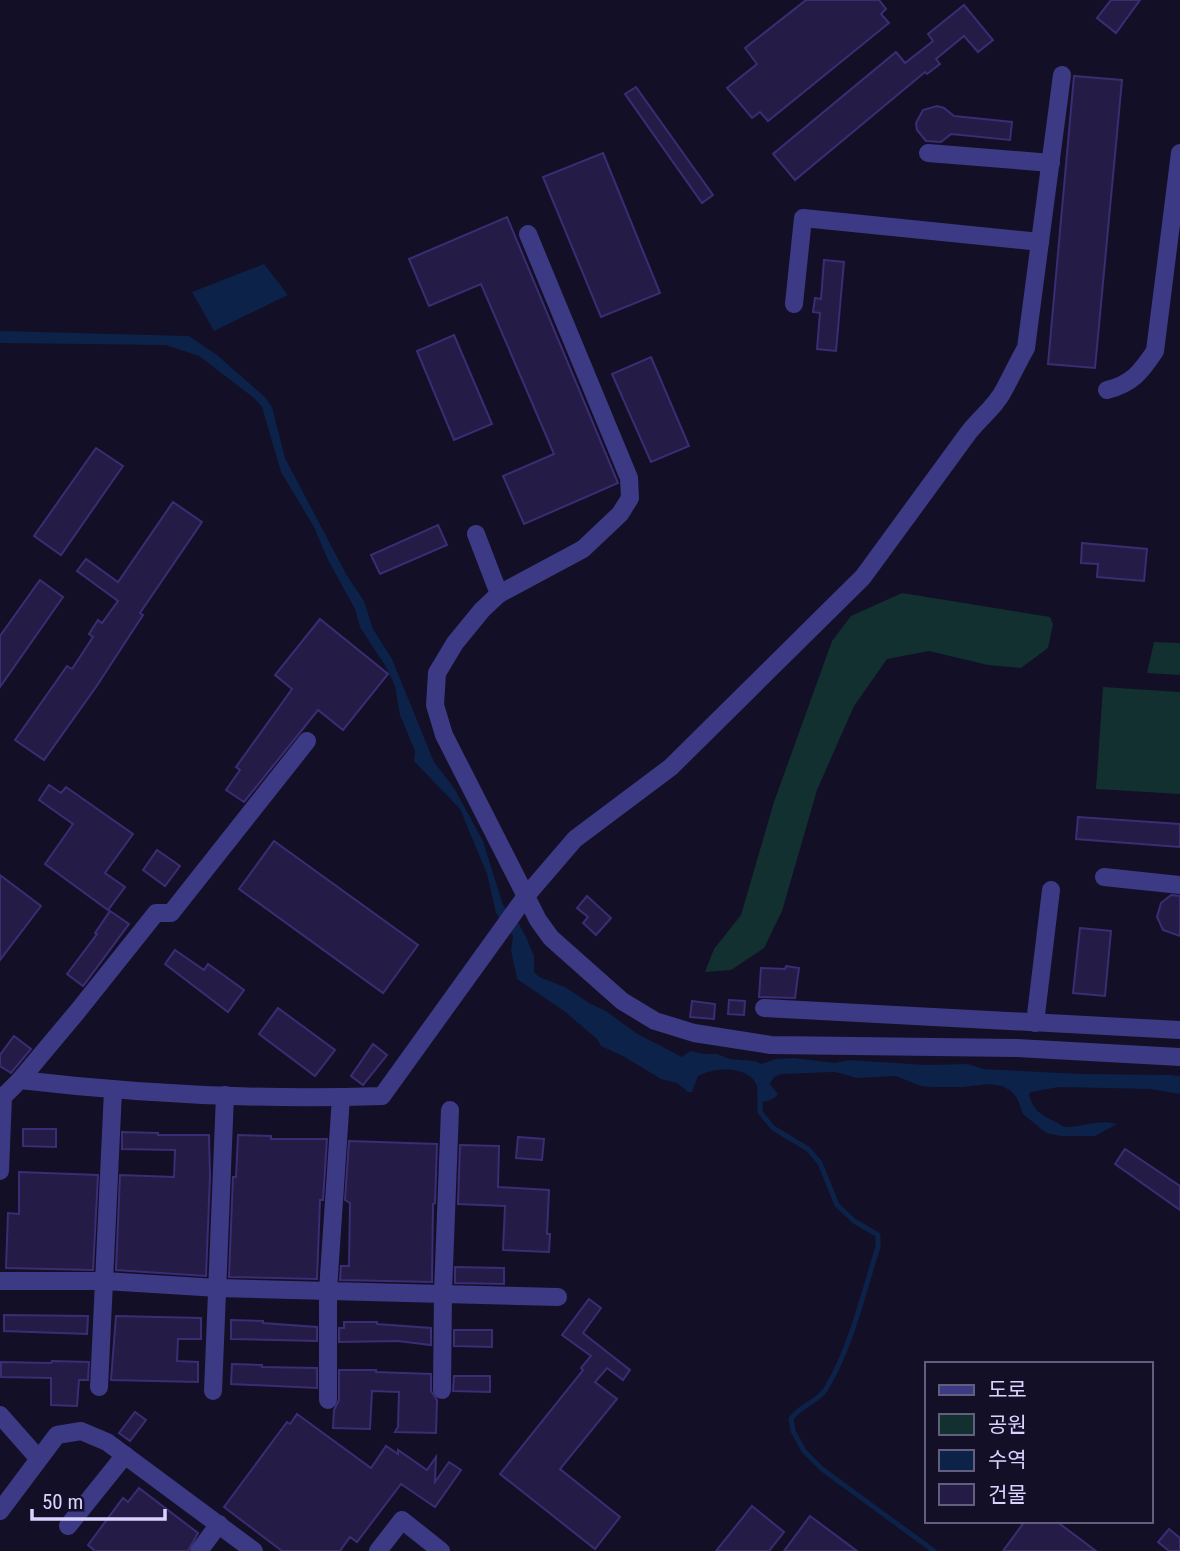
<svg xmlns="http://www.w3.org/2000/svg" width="1180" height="1551" font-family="'Roboto Condensed','Noto Sans KR',sans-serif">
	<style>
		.green { fill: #12302f }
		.water { fill: #0c2248 }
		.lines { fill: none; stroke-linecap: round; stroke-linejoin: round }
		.stream { stroke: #0c2248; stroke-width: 5 }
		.building { fill: #241b47; stroke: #3b2d73; stroke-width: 2 }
		.minor { stroke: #3d3a85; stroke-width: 18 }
	</style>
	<rect width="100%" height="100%" fill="#130f26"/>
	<!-- green -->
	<g class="green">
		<polygon points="902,593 1050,617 1053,624 1048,648 1021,668 988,665 929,651 887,659 854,706 817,790 782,911 764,948 731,970 705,972 714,949 741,915 774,802 832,641 851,616"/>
		<polygon points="1154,642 1180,643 1180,675 1147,673"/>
		<polygon points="1103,687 1180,692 1180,794 1096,789"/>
	</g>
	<!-- water -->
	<g class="water">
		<polygon points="264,264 288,295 214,331 192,292"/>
		<path d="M0,331L189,336L217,355L265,397L272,407L285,458L346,574L364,601L373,629L392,659L434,762L454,788L483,841L503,905L518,922L526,937L534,956V972L539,977L565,987L589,1003L606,1011L636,1033L682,1057L690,1051L704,1054H717L730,1059L755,1061L761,1064L776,1059L794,1058L835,1063L849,1060L926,1065L968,1064L983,1069L1082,1074L1171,1075L1180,1076V1094L1150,1089L1059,1087L1031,1092L1029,1095C1033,1110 1041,1115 1054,1121C1060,1124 1063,1128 1069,1127C1086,1126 1099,1119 1117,1124L1095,1136H1061L1046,1133L1023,1114L1017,1098L1011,1091L1002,1086L989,1084L963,1087H932L921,1086L896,1076L857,1078L835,1072L781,1074L774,1077L770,1084L778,1094C773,1100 766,1103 758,1101C764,1067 721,1064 698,1076L692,1092H688L677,1083L661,1079L623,1056L601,1046L597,1039L564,1011L517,979L511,950L513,936L496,913L487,874L460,809L414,761L415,751L400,715L395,686L386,667L360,627L355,609L328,560L314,527L281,472L262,407L254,398L199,356L166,345L0,343Z"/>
	</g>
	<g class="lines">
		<!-- stream -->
		<path class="stream" d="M760,1085V1112L773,1128L808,1149L820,1163L837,1205L854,1221L878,1235V1247C863,1293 852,1345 827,1387C818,1403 800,1405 791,1419L793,1431L804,1451L822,1469L934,1551"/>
	</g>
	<!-- building -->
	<g class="building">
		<polygon points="806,0 879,0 886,9 881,14 889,23 768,121 760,112 752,118 727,88 757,64 745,48"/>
		<polygon points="1111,0 1140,0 1116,33 1097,18"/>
		<polygon points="964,5 993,40 978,52 964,36 936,59 940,64 927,74 925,72 795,180 773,154 896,52 905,63 933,41 928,34"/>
		<polygon points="1074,76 1122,80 1095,368 1048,364"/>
		<polygon points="636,87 713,195 702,203 625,94"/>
		<polygon points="937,106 944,108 954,116 1012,122 1010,140 951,134 941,142 926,141 917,130 916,123 923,110"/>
		<polygon points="603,153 660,293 601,317 543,177"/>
		<polygon points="507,217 618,483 524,524 503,476 554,454 481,284 429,306 409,259"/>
		<polygon points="824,260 844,262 836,351 817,349 820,313 813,312 815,298 821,299"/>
		<polygon points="454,335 492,424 454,440 417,351"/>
		<polygon points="651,357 689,446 651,462 612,374"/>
		<polygon points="96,448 123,466 61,555 34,536"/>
		<polygon points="173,502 202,522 140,613 143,615 96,687 44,760 15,740 67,666 72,669 93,637 89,634 98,620 102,623 118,601 77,571 86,559 118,582"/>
		<polygon points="438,525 447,545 380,574 371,555"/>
		<polygon points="1082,543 1147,549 1144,581 1097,577 1098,564 1081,563"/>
		<polygon points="40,580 63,597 0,687 0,636"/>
		<polygon points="320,619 388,674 343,730 318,710 244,802 226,790 240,770 236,767 292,689 275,675"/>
		<polygon points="49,785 61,793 66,787 133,834 105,873 125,887 108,910 45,864 73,824 39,800"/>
		<polygon points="1078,817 1180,824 1180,847 1076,839"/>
		<polygon points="274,841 418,945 383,993 239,889"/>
		<polygon points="157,850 180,866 165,886 143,870"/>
		<polygon points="0,875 41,906 0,960"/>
		<polygon points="1171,895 1180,896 1180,936 1163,930 1157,917 1161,903"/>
		<polygon points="587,896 611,918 596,935 583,923 588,917 577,908"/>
		<polygon points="110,911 129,924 83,986 67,974 97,934 95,933"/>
		<polygon points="1080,928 1111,931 1105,996 1073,993"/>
		<polygon points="175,950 204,970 208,964 244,990 228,1012 165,964"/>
		<polygon points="786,966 799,968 795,998 759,997 761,968 785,969"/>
		<polygon points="729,1000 745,1001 744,1015 728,1014"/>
		<polygon points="692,1001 715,1004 714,1019 690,1017"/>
		<polygon points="278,1008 335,1050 315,1076 259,1034"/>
		<polygon points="14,1036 31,1049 11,1073 0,1066 0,1055"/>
		<polygon points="373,1044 387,1055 363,1085 351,1076"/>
		<polygon points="23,1129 56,1129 56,1147 23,1146"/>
		<polygon points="122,1132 158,1133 158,1135 209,1135 210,1176 206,1276 116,1270 120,1175 174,1177 175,1150 122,1149"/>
		<polygon points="238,1135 271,1136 271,1139 327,1139 323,1200 320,1200 317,1279 229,1277 233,1177 236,1177"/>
		<polygon points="518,1137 544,1139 542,1160 516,1158"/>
		<polygon points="349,1141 437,1144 435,1203 433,1204 432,1282 340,1280 341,1266 349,1266 350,1203 345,1200"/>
		<polygon points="460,1145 499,1146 498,1187 549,1190 547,1234 550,1234 549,1252 503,1250 505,1206 458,1204"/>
		<polygon points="1125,1149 1180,1186 1180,1210 1115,1164"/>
		<polygon points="19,1172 98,1175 93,1270 6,1268 8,1213 19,1214"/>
		<polygon points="455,1267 504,1268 504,1284 455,1283"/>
		<polygon points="589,1299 601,1308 583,1333 630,1370 623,1380 607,1368 595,1382 617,1399 560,1469 620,1517 595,1549 500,1474 583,1370 581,1368 591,1356 562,1335"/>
		<polygon points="4,1315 88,1316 87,1334 4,1331"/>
		<polygon points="116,1316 201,1318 201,1339 178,1339 177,1361 198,1362 198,1382 111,1380"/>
		<polygon points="231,1320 263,1321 263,1323 317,1327 317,1341 231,1339"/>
		<polygon points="344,1322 377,1322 377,1324 431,1328 431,1345 398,1341 339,1342 339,1328 344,1328"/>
		<polygon points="454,1330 492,1330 492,1347 454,1346"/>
		<polygon points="52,1361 89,1362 88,1380 79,1380 77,1406 51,1405 51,1378 1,1377 1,1362 51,1363"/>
		<polygon points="232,1364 262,1365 262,1367 317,1368 317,1388 231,1384"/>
		<polygon points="339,1370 376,1370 376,1372 431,1374 431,1391 437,1400 436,1433 395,1432 398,1427 399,1392 372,1391 370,1429 333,1428 334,1410 339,1400"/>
		<polygon points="454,1376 490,1376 490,1392 453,1391"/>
		<polygon points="135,1412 146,1420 130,1441 119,1433"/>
		<polygon points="297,1414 371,1468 386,1446 398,1454 398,1450 427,1470 436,1457 435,1482 449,1462 461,1470 435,1507 401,1484 357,1542 350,1537 340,1551 282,1551 224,1507 287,1422 290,1424"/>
		<polygon points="139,1488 198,1533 188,1551 95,1551 88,1545 123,1498 128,1502"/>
		<polygon points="752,1506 784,1532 769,1551 716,1551"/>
		<polygon points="810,1516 857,1551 784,1551"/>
		<polygon points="1025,1521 1056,1521 1096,1551 1003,1551"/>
		<polygon points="1169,1529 1180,1538 1180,1551 1169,1551 1158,1542"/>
	</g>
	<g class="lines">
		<!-- minor -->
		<g class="minor">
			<polyline points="928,153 1051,163"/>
			<polyline points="528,234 629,478 630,498 620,514 583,549 499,594 482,610 455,643 437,673 435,705 444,735 538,920 551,938 622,1001 655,1021 694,1033 771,1045 1017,1048 1180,1057"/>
			<polyline points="794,304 803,218 1040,242"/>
			<path d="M1107,390C1132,384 1141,372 1155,351L1180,153"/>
			<polyline points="476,534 499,594"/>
			<polyline points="1104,877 1180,885"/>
			<polyline points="764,1008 1180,1030"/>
			<polyline points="1035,1023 1051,890"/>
			<polyline points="20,1080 77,1012 156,913 171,913 307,741"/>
			<path d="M0,1171L3,1097L20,1080C139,1094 261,1100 382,1096L526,896L575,839L671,767L863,577L969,432C981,417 997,405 1005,388C1012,375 1018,362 1026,348L1062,75"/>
			<polyline points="0,1281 105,1281 218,1288 558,1297"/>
			<polyline points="99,1387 113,1091"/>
			<polyline points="442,1390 443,1292 450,1110"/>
			<polyline points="213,1391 225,1095"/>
			<polyline points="328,1400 328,1290 341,1097"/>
			<polyline points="0,1415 38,1458"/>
			<polyline points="0,1511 57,1435 81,1431 107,1442 254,1551"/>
			<polyline points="68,1526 125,1455"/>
			<polyline points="199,1551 219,1524"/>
			<polyline points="378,1551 402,1520 441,1551"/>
		</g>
	</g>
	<!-- legend -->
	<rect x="925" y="1362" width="228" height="161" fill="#130f26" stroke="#625e7d" stroke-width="2"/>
	<rect x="939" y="1385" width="35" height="10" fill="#3d3a85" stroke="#625e7d" stroke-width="2"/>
	<text x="988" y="1397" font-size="21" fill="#d9d4ff">도로</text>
	<rect x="939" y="1414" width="35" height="21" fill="#12302f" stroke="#625e7d" stroke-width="2"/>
	<text x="988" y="1432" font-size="21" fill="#d9d4ff">공원</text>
	<rect x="939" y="1450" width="35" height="21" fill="#0c2248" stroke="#625e7d" stroke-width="2"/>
	<text x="988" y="1467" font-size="21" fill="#d9d4ff">수역</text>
	<rect x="939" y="1484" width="35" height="21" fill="#241b47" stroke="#625e7d" stroke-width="2"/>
	<text x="988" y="1502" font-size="21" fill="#d9d4ff">건물</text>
	<!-- scale -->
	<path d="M32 1509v10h133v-10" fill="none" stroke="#d9d4ff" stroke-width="3.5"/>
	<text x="42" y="1509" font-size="21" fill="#d9d4ff" stroke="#130f26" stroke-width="5" paint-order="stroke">50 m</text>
</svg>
